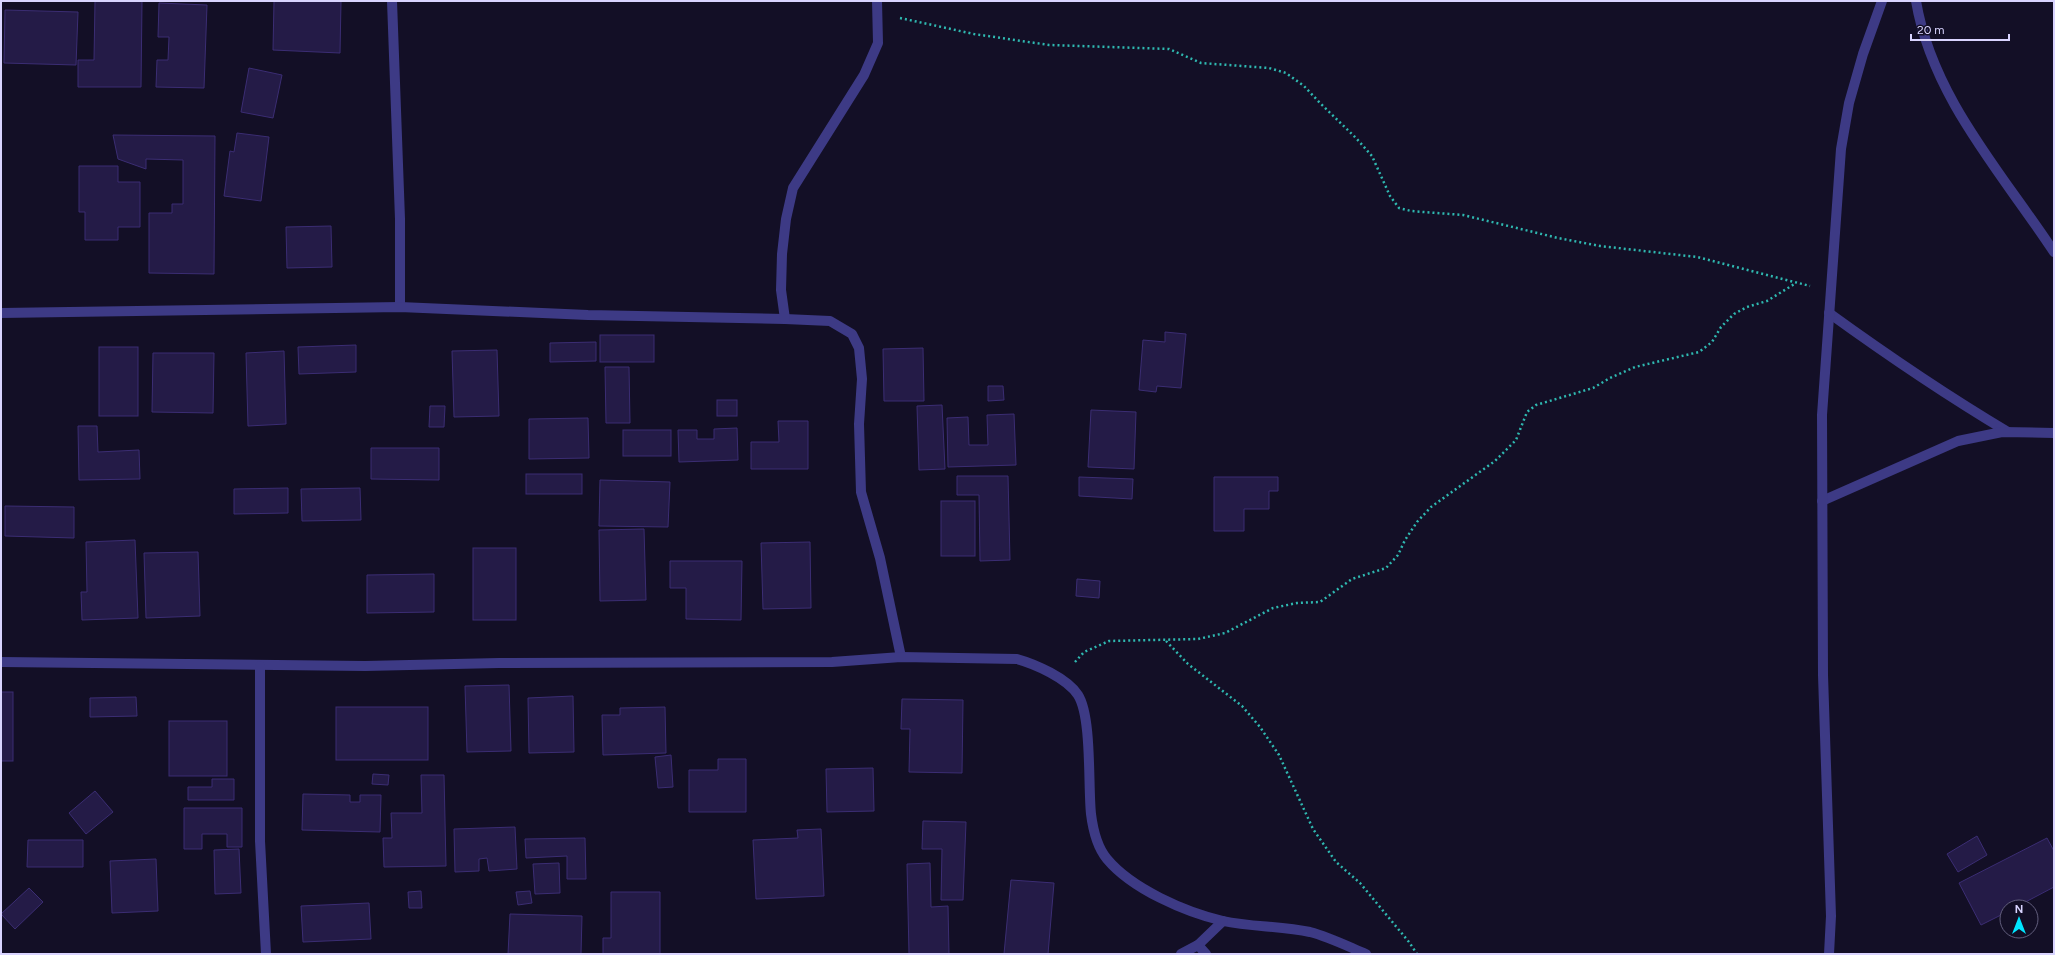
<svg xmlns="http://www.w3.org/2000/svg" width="2055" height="955" font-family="Figtree,sans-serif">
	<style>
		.building { fill: #241b47; stroke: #3b2d73 }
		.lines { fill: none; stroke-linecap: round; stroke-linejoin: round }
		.path { stroke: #2fb8b0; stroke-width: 2.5; stroke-dasharray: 2 3; stroke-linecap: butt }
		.street { stroke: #3d3a85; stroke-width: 10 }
	</style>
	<rect width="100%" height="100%" fill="#130f26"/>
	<!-- building -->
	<g class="building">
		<polygon points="95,1 142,1 141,87 78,87 78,60 94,60"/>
		<polygon points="274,1 341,1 340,53 273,50"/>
		<polygon points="159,3 207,5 204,88 156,87 157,60 168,60 169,37 158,37"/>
		<polygon points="5,10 78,12 76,65 4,63"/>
		<polygon points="249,68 282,75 273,118 241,112"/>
		<polygon points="237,133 269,137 261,201 224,196 230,151 234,152"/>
		<polygon points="113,135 215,136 214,274 149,273 149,213 172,213 172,204 183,204 183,160 146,159 146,169 118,159"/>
		<polygon points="79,166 118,166 118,182 140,182 140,227 118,227 118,240 85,240 85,212 79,212"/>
		<polygon points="331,226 332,267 287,268 286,227"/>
		<polygon points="1165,332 1186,334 1181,388 1157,386 1156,392 1139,390 1143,340 1165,342"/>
		<rect x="600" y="335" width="54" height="27"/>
		<polygon points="596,342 596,361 550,362 550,343"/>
		<polygon points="356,345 356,372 299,374 298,347"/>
		<rect x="99" y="347" width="39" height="69"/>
		<polygon points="923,348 924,401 884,401 883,349"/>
		<polygon points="497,350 499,416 454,417 452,351"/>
		<polygon points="284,351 286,424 248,426 246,353"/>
		<polygon points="153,353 214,353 213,413 152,412"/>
		<polygon points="605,367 629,367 630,423 606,423"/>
		<polygon points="988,386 1003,386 1004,400 988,401"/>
		<rect x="717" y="400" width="20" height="16"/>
		<polygon points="942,405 945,469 919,470 917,406"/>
		<polygon points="430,406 445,406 444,427 429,427"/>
		<polygon points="1091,410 1136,412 1134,469 1088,467"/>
		<polygon points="1014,414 1016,465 948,467 947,418 968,417 969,445 988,445 987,415"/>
		<polygon points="588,418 589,458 529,459 529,419"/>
		<polygon points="778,421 808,421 808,469 751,469 751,442 779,442"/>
		<polygon points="78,426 97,426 98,452 139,450 140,479 79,480"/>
		<polygon points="737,428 738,460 679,462 678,430 697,430 697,439 714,439 714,429"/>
		<rect x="623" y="430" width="48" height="26"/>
		<polygon points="371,448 439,448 439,480 371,479"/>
		<rect x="526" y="474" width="56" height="20"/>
		<polygon points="957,476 1008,476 1010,560 980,561 979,495 957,495"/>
		<polygon points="1079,477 1133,479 1132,499 1079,496"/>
		<polygon points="1214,477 1278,477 1278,491 1269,491 1269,509 1244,509 1244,531 1214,531"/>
		<polygon points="600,480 670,482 668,527 599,526"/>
		<polygon points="288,488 288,513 234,514 234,489"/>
		<polygon points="360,488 361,520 302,521 301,489"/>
		<rect x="941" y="501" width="34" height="55"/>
		<polygon points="5,506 74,507 74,538 5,536"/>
		<polygon points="644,529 646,600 600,601 599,530"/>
		<polygon points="135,540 138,618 82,620 81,592 87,592 86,542"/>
		<polygon points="810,542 811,608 763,609 761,543"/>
		<rect x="473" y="548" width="43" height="72"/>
		<polygon points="198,552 200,616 146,618 144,553"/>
		<polygon points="670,561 742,561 741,620 686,619 686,588 670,588"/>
		<polygon points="434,574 434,612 367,613 367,575"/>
		<polygon points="1077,579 1100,581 1099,598 1076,596"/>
		<polygon points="509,685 511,751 467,752 465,686"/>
		<rect x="1" y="692" width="12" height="69"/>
		<polygon points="573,696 574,752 529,753 528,698"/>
		<polygon points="136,697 137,716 90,717 90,698"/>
		<polygon points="902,699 963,700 962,773 909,772 910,729 901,729"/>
		<rect x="336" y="707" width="92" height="53"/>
		<polygon points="665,707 666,753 603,755 602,715 620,715 620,708"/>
		<rect x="169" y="721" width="58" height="55"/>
		<polygon points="671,755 673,787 658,788 655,757"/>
		<polygon points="718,759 746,759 746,812 689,812 689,770 718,770"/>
		<polygon points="873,768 874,811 827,812 826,769"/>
		<polygon points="373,774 389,775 388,785 372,784"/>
		<polygon points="421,775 444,775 446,866 384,867 383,838 392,838 391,813 422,813"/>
		<polygon points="212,779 234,779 234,800 188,800 188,787 212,787"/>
		<polygon points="95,791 113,812 86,834 69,813"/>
		<polygon points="303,794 350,795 350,802 360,802 360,795 381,795 380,832 302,830"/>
		<polygon points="184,808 242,808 242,847 227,847 227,834 202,834 202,849 184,849"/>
		<polygon points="923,821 966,822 963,900 941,900 942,849 922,849"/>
		<polygon points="515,827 517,869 489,871 487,858 479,859 479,871 455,872 454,829"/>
		<polygon points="821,829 824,896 756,899 753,840 798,838 797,830"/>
		<polygon points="1977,836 1987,855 1958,872 1947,854"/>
		<polygon points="585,838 586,879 567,879 567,856 526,858 525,839"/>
		<polygon points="2047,838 2054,851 2054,887 2016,907 2007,907 2007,912 1981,925 1959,883"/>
		<polygon points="28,840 83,840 83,867 27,867"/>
		<polygon points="239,849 241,893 215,894 214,850"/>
		<polygon points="156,859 158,911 112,913 110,861"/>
		<polygon points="559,863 560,893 535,894 533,864"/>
		<polygon points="930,863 931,907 948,906 949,954 909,954 907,864"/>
		<polygon points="1011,880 1054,883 1048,954 1004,954"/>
		<polygon points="29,888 43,902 15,929 1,914"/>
		<polygon points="421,891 422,908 409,908 408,892"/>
		<polygon points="530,891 532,903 518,905 516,892"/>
		<polygon points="611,892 660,892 660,954 603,954 603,938 611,938"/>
		<polygon points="369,903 371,939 303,942 301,906"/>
		<polygon points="510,914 582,916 581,954 508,954"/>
	</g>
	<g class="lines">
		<!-- path -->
		<g class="path">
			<polyline points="900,18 974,34 1049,45 1169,49 1201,63 1269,68 1286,73 1304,86 1320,103 1356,138 1372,156 1390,196 1399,208 1411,211 1463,215 1558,238 1600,246 1697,257 1810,286"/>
			<polyline points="1166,641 1188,664 1242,706 1260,727 1279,755 1313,829 1336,862 1360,883 1409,942 1417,954"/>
			<polyline points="1075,662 1084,652 1109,641 1198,639 1225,633 1273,608 1297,603 1320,602 1352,579 1386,568 1398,555 1405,540 1417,522 1431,507 1495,461 1516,440 1527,412 1536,405 1593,388 1610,378 1635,367 1699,352 1712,342 1721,327 1734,314 1747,307 1767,301 1796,283"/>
		</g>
		<!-- street -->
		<g class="street">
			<polyline points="392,1 400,219 400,307"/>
			<path d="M1916,1C1932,97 2002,173 2054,252"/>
			<polyline points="1,313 400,307 588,315 785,319 830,321 852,334 859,348 862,379 859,424 861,492 880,558 901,657"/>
			<path d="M1829,313C1887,355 1946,395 2008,432"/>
			<polyline points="785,319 781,290 782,254 786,219 793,188 864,75 878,43 877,1"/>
			<polyline points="1822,501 1958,441 2002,432 2054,433"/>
			<path d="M1,662L365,666L499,663L832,662L901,657L1017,659C1035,664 1067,678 1078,695C1092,717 1088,786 1091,814C1093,830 1097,847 1107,859C1132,889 1185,912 1223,921C1251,927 1281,926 1310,932C1329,937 1347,946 1366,954"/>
			<polyline points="260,666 260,841 266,954"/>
			<polyline points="1198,945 1206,954"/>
			<polyline points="1181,954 1198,945 1223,921"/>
			<polyline points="1829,954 1831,916 1823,675 1822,415 1841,149 1849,103 1863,54 1882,1"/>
		</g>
	</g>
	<!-- border -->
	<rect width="2055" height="955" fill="none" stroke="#d9d4ff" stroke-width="4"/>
	<!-- north arrow -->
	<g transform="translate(2019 919)"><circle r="19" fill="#130f26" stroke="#625e7d"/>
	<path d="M0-3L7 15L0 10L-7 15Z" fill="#00e5ff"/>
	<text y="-6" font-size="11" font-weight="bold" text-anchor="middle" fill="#d9d4ff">N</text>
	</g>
	<!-- scale -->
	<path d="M1911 34v6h98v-6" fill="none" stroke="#d9d4ff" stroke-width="2"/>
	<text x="1917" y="34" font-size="12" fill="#d9d4ff" stroke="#130f26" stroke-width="3" paint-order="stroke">20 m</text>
</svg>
